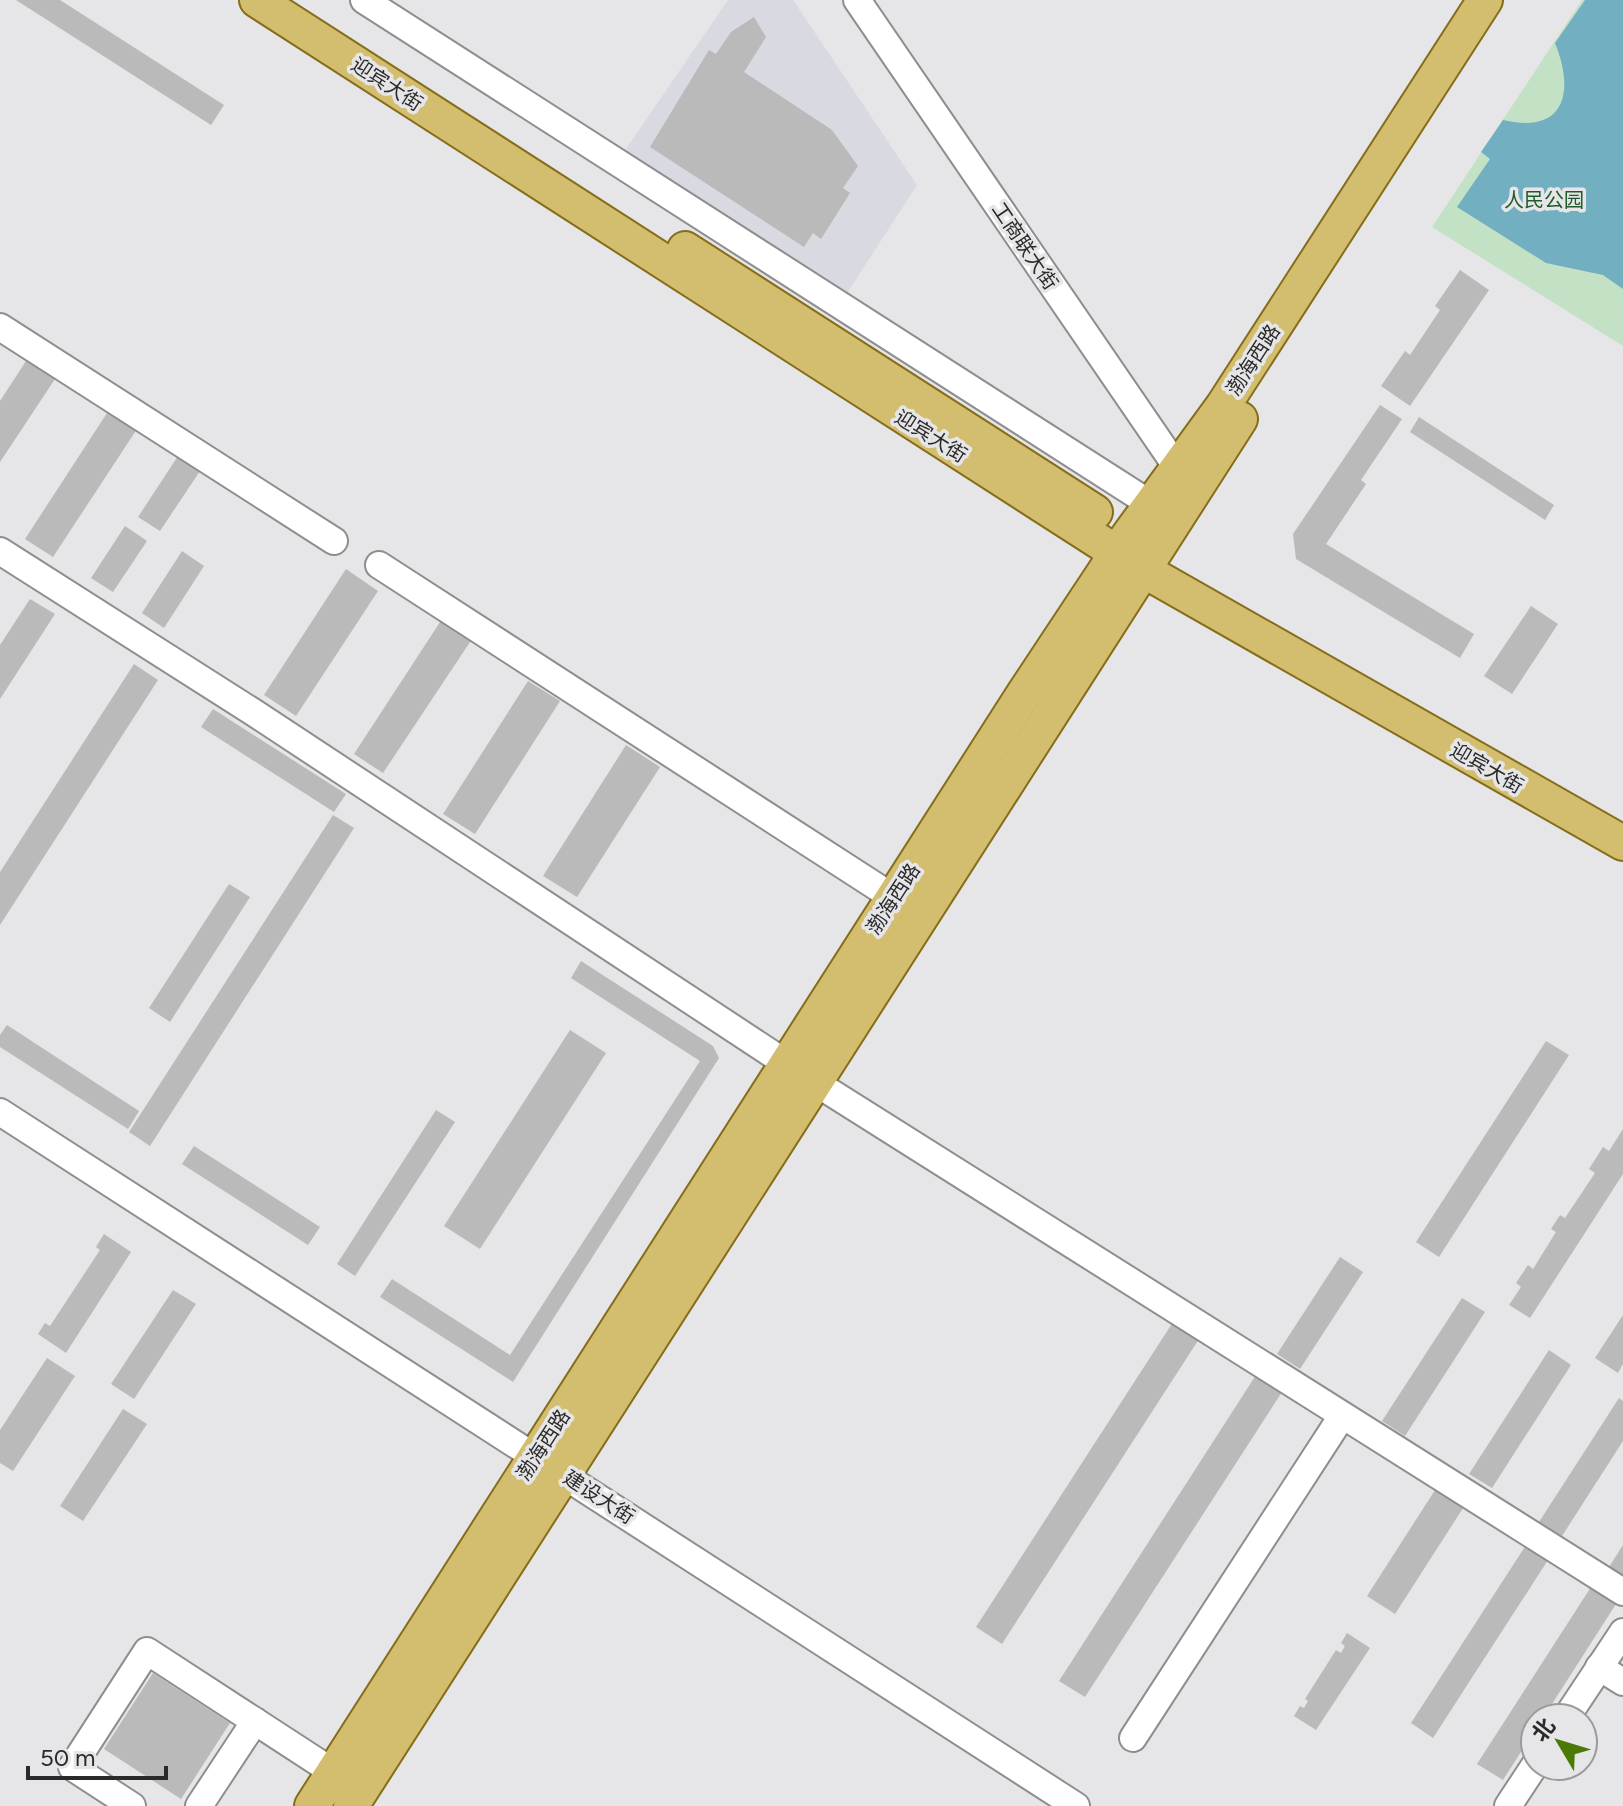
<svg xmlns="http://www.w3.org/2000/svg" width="1623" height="1806" font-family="Figtree,'Noto Sans SC',sans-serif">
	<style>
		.built { fill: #d8d9e1 }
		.green { fill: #c3e1c5 }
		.water { fill: #71afc1 }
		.building { fill: #bababb }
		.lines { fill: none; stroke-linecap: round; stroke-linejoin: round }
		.minor-casing { stroke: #8e8e8f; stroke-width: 30 }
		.major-casing { stroke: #856d19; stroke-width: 38 }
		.minor { stroke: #fff; stroke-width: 26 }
		.major { stroke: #d3bd6f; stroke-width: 34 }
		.labels { text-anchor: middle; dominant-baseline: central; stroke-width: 7; stroke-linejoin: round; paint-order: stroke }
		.street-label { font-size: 20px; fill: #2a2a2b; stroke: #e6e6e8 }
		.park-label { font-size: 20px; fill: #205b2b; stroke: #e6e6e8 }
	</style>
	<rect width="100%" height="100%" fill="#e6e6e8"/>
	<!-- built -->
	<polygon class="built" points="728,0 793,0 917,185 836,310 615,165"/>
	<!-- green -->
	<polygon class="green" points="1582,0 1623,0 1623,346 1432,227"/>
	<!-- water -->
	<path class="water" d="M1585,0H1623V289L1603,275L1546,263L1457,207L1490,159L1481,152L1503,120C1565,135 1575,92 1555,43Z"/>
	<!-- building -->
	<g class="building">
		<polygon points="16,0 60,0 224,105 211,125"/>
		<polygon points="754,17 766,37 744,72 832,130 858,166 843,188 850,193 821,239 813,233 804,247 650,147 709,50 716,54 731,32"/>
		<polygon points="1460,270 1489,290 1410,406 1381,386 1405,351 1410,355 1440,310 1435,306"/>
		<polygon points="28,358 57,376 0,462 0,401"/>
		<polygon points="1380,405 1402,419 1361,480 1366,484 1326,544 1474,634 1460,658 1296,559 1293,534"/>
		<polygon points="109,410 137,429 53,557 25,539"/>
		<polygon points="1419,417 1554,505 1545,520 1410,432"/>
		<polygon points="180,453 202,468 160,531 138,517"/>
		<polygon points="125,526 147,541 113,592 91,578"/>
		<polygon points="182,551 204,566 164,628 142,613"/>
		<polygon points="346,569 378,591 296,716 264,695"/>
		<polygon points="30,599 55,614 0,699 0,645"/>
		<polygon points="1531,606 1558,624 1512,694 1484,676"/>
		<polygon points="442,619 472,639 383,773 354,754"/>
		<polygon points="134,664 158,680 0,925 0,872"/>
		<polygon points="528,681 560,701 475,834 443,814"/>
		<polygon points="213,709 346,794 334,812 201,727"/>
		<polygon points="626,745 660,767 577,897 543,876"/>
		<polygon points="333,815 354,828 150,1146 129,1132"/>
		<polygon points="229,884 250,897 170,1022 149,1008"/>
		<polygon points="581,961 713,1046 719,1058 513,1382 380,1297 392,1279 510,1355 700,1061 571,978"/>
		<polygon points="7,1025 139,1111 128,1129 0,1047 0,1035"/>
		<polygon points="570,1030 606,1053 480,1249 444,1226"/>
		<polygon points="1546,1041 1569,1055 1439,1257 1416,1242"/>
		<polygon points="436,1110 455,1122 355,1276 337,1264"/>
		<polygon points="1623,1129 1623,1174 1530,1318 1509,1305 1521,1287 1516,1283 1528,1265 1533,1269 1556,1232 1551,1229 1560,1215 1565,1218 1595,1173 1589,1169 1603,1147 1609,1151"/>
		<polygon points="194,1146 320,1227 308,1245 182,1164"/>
		<polygon points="104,1234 131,1252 66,1353 38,1334 45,1323 50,1326 100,1250 96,1247"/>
		<polygon points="1340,1257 1363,1272 1300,1369 1277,1354"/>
		<polygon points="173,1290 196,1304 134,1399 111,1384"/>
		<polygon points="1462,1298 1485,1312 1405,1436 1382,1421"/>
		<polygon points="1623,1315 1623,1364 1618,1373 1595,1358"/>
		<polygon points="1173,1322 1199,1339 1002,1644 976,1627"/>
		<polygon points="1549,1350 1571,1365 1492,1488 1469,1474"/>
		<polygon points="47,1358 75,1376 13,1471 0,1463 0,1430"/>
		<polygon points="1256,1375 1282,1392 1085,1697 1059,1681"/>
		<polygon points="1619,1398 1623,1401 1623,1441 1562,1536 1539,1522"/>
		<polygon points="123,1409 147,1424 83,1521 60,1506"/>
		<polygon points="1437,1487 1465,1505 1395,1614 1367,1596"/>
		<polygon points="1526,1545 1548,1560 1433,1738 1411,1723"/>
		<polygon points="1623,1545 1623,1576 1609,1567"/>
		<polygon points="1591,1587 1616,1604 1543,1718 1535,1718 1535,1730 1503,1780 1477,1764"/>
		<polygon points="1347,1633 1370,1648 1316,1730 1294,1716 1300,1706 1304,1708 1308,1701 1305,1699 1336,1650 1341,1653 1345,1646 1341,1643"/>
		<polygon points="153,1673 230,1723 181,1799 104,1749"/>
	</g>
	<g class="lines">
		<!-- minor casing -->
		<g class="minor-casing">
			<g id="minor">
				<polyline points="364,0 1166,514"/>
				<polyline points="857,0 1187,482"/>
				<polyline points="0,327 334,541"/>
				<polyline points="0,551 253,712 816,1083 1623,1592"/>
				<polyline points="379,565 894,898"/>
				<polyline points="0,1112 1076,1806"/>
				<polyline points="1599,1667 1623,1682"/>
				<polyline points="1566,1718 1623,1632"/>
				<polyline points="1133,1738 1342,1416"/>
				<polyline points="132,1806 72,1767 147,1651 333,1772"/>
				<polyline points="199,1806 255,1721"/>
				<polyline points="1508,1806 1535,1765"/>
			</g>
		</g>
		<!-- major casing -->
		<g class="major-casing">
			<g id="major">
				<polyline points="257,0 1145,571 1623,843"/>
				<polyline points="685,249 1095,512"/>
				<polyline points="312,1806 1025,692 1129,535 1223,406 1485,0"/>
				<polyline points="351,1806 1240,419"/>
			</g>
		</g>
		<!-- minor -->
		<use href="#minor" class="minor"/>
		<!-- major -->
		<use href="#major" class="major"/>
	</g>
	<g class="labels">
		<!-- street labels -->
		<g class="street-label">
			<text transform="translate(387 84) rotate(33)">迎宾大街</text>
			<text transform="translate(1025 246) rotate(56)">工商联大街</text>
			<text transform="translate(1253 360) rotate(-57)">渤海西路</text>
			<text transform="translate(931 436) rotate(32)">迎宾大街</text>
			<text transform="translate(1487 768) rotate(30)">迎宾大街</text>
			<text transform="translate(893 899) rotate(-57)">渤海西路</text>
			<text transform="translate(543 1445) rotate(-57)">渤海西路</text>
			<text transform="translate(599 1497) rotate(33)">建设大街</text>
		</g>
		<!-- park labels -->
		<g class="park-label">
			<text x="1544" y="200">人民公园</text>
		</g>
	</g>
	<!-- north arrow -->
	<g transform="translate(1559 1742) rotate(308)"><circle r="38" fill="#e6e6e8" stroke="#9b9b9c" stroke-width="2"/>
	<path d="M0-6L14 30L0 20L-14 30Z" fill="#4a7a03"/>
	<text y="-12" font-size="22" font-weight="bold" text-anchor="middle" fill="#2a2a2b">北</text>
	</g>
	<!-- scale -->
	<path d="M28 1766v12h138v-12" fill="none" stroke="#2a2a2b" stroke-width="4"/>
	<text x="40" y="1766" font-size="24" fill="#2a2a2b" stroke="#e6e6e8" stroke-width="6" paint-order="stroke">50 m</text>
</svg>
